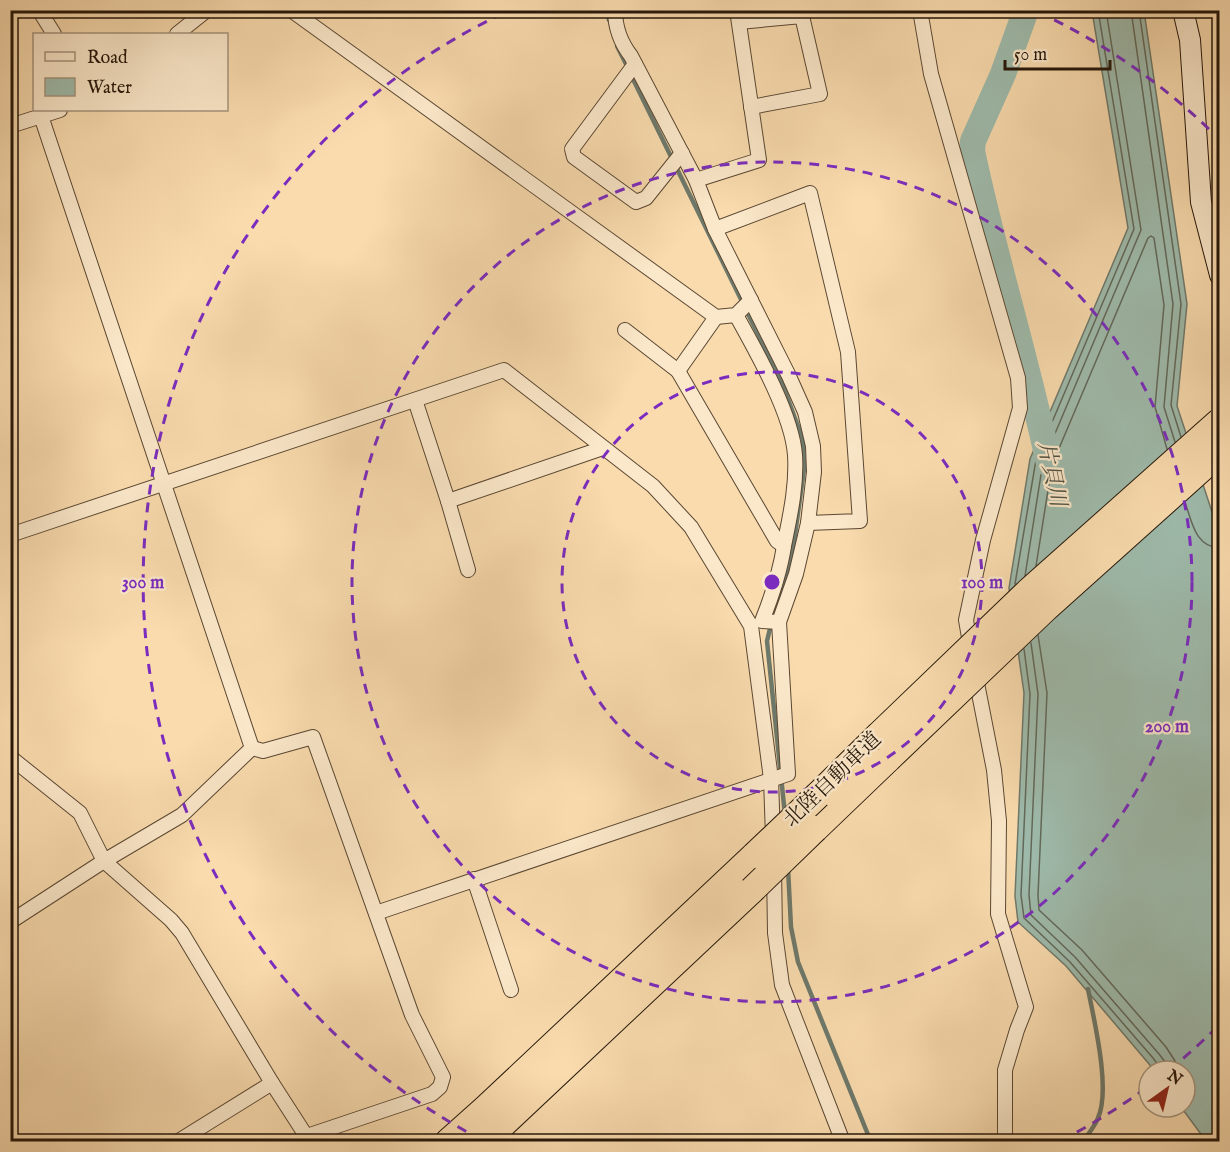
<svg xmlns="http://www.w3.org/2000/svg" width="1230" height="1152" font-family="'IM FELL English','Noto Serif JP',serif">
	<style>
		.water { fill: #9ebbac; stroke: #6e796b; stroke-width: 1.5 }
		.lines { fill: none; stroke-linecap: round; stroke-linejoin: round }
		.shore { stroke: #62685a; stroke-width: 1.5 }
		.stream { stroke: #6e796b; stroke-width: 4.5 }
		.river { stroke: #9ebbac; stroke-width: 26 }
		.street-casing { stroke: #5a4732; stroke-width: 16 }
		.secondary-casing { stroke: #251609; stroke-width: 22 }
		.highway-casing { stroke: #251609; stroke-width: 28 }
		.street { stroke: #fbe8ca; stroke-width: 14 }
		.secondary { stroke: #fbe8ca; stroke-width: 20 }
		.highway { stroke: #f9dbae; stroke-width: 26 }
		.highway-bridge-casing { stroke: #251609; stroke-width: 28; stroke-linecap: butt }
		.highway-bridge { stroke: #f9dbae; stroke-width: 26 }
		.ring { fill: none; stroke: #7b2cbf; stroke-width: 3; stroke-dasharray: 10 8 }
		.labels { text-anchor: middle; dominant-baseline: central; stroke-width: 4.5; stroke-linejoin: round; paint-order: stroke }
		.street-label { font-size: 21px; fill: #251609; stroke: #fbe8ca }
		.water-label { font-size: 22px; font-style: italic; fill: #4f5042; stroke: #fbe8ca }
		.centre { fill: #7b2cbf; stroke: #fbe8ca; stroke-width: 3 }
		.ring-label { font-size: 18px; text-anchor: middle; font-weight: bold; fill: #7b2cbf; stroke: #fbe8ca; stroke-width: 4.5; stroke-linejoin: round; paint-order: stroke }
	</style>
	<rect width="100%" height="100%" fill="#f9dbae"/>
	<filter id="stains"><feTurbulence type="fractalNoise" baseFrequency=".00333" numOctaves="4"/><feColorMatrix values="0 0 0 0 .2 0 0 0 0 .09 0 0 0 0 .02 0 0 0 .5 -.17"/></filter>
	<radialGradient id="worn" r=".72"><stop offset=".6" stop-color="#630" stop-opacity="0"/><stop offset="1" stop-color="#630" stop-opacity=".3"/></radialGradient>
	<!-- water -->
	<polygon class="water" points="1092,11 1144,11 1187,304 1177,406 1219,533 1219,1141 1206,1141 1181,1107 1185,1107 1185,1071 1155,1071 1066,966 1018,922 1015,896 1024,693 1009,588 1030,459 1128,228"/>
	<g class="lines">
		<!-- shore -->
		<g class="shore">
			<polyline points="1131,10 1173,304 1164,407 1175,442"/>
			<polyline points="1139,10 1181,304 1171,405 1181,437"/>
			<path d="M1185,502C1192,522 1195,547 1220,548"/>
			<polyline points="1036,566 1052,465 1148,238 1151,236 1154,238 1164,305 1155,407 1167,449"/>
			<polyline points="1025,576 1043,462 1141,230 1106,10"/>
			<polyline points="1015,584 1036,460 1134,229 1098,10"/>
			<polyline points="1038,635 1047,693 1038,895 1039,910 1082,950 1166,1047 1175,1061 1176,1071"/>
			<polyline points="1031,643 1038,694 1029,895 1031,915 1075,957 1159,1054 1166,1063 1167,1071"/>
			<polyline points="1024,649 1030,694 1021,895 1024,918 1070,962 1153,1058 1159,1066 1160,1071"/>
		</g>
		<!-- stream -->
		<g class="stream">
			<polyline points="607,10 609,20"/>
			<polyline points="617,46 628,68"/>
			<polyline points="631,75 782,383 803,440 804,469 792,557 774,612 767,641 785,815"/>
			<polyline points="788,868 791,927 798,962 871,1142"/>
			<path d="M1083,1142C1088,1134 1095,1126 1098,1118C1111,1089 1094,1020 1088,989"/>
		</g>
		<!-- river -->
		<path class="river" d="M1026,10L1003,74L973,141L972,151C994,256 1027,359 1049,464"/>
		<!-- street casing -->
		<g class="street-casing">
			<g id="street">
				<polyline points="39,10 54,34"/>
				<polyline points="291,10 716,317 736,315 751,300"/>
				<polyline points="920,10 931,74 1018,378 1020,408 983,540 966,620 971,649"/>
				<polyline points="739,22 802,16 820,94 751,107"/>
				<polyline points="177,34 207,10"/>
				<polyline points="635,64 572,149 574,157 636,202 646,198 682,153"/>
				<polyline points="41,116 252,748"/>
				<polyline points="10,126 60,110"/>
				<polyline points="696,180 759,160 737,10"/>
				<polyline points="715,229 810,193 848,352 860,521 808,523"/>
				<polyline points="625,330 678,371 716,317"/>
				<path d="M678,371L777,541L784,546C790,516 797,486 795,455C792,414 756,351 736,315"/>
				<polyline points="415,400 448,501 603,448"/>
				<polyline points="448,501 468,570"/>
				<polyline points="10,535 504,370 653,486 691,527 751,626 771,779 773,837"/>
				<path d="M779,622L762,621C772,596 780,573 784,546"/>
				<polyline points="975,673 994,770 999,821 998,914 1026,1007 1017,1030 1005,1070 1005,1142"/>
				<polyline points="252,748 263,751 313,737 412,1015 443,1077 440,1087 432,1094 307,1136"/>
				<polyline points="10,757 80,813 104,861 171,920 182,933 272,1083 310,1142"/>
				<polyline points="774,868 775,933 782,985 843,1142"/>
				<polyline points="474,879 511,990"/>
				<path d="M376,913L788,774L779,622L796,574L808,523L814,472L813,446L805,412L788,374L715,229L696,180L631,56C621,43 615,28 615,10"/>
				<polyline points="10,922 104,861 182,815 252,748"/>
				<polyline points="177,1142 272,1083"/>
			</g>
		</g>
		<!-- secondary casing -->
		<g class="secondary-casing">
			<polyline id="secondary" points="1183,10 1190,40 1201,202 1220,275"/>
		</g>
		<!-- highway casing -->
		<g class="highway-casing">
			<g id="highway">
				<polyline points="818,795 878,736"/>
				<polyline points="815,829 888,759"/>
				<polyline points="448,1142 485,1109 755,855"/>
				<polyline points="484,1142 752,890"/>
			</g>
		</g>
		<!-- street -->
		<use href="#street" class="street"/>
		<!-- secondary -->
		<use href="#secondary" class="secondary"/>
		<!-- highway -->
		<use href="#highway" class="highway"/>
		<!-- highway-bridge casing -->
		<g class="highway-bridge-casing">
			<g id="highway-bridge">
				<polyline points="878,736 1030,590 1220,421"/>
				<polyline points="888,759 1046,608 1220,452"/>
				<polyline points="755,855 818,795"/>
				<polyline points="752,890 815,829"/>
			</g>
		</g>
		<!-- highway-bridge -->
		<use href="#highway-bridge" class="highway-bridge"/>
	</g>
	<!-- distance rings -->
	<g class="ring">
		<circle cx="772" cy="582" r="210"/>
		<circle cx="772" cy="582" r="420"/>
		<path d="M1217 1027A629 629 0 0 1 1168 1071M1146 1088A629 629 0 0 1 1062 1140M482 1140A629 629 0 0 1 506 12M1038 12A629 629 0 0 1 1217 137"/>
	</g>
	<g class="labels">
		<!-- street labels -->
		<g class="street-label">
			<text transform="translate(833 780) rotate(-44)">北陸自動車道</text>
		</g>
		<!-- water labels -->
		<g class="water-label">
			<text transform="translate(1051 474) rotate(78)">片貝川</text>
		</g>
	</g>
	<circle cx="772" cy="582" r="9" class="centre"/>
	<g class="ring-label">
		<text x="982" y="588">100 m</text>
		<text x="143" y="588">300 m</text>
		<text x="1167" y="732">200 m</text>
	</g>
	<!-- margin -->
	<rect width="1230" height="1152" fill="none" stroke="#f9dbae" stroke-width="36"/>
	<rect x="12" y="12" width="1206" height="1128" fill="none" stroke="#251609" stroke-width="3"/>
	<rect x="18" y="18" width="1194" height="1116" fill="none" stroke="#251609" stroke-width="1.5"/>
	<!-- legend -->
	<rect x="33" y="33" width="195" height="78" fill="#fbe8ca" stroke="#a5947d" stroke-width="1.5"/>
	<rect x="45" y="52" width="30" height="9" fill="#fbe8ca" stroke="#a5947d" stroke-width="1.5"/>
	<text x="87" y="63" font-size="18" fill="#251609">Road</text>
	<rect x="45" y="78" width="30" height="18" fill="#9ebbac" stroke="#a5947d" stroke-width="1.5"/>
	<text x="87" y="93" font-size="18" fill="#251609">Water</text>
	<!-- north arrow -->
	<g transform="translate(1167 1089) rotate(34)"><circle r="28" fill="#fbe8ca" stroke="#a5947d" stroke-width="1.5"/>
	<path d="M0-4.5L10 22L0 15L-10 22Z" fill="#8f2418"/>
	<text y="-9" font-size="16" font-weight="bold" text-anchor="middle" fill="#251609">N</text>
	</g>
	<!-- scale -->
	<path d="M1005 60v9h105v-9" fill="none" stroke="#251609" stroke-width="3"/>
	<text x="1014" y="60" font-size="18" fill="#251609" stroke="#fbe8ca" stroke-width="4.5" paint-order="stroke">50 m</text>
	<rect width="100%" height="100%" filter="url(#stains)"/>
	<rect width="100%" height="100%" fill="url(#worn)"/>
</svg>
